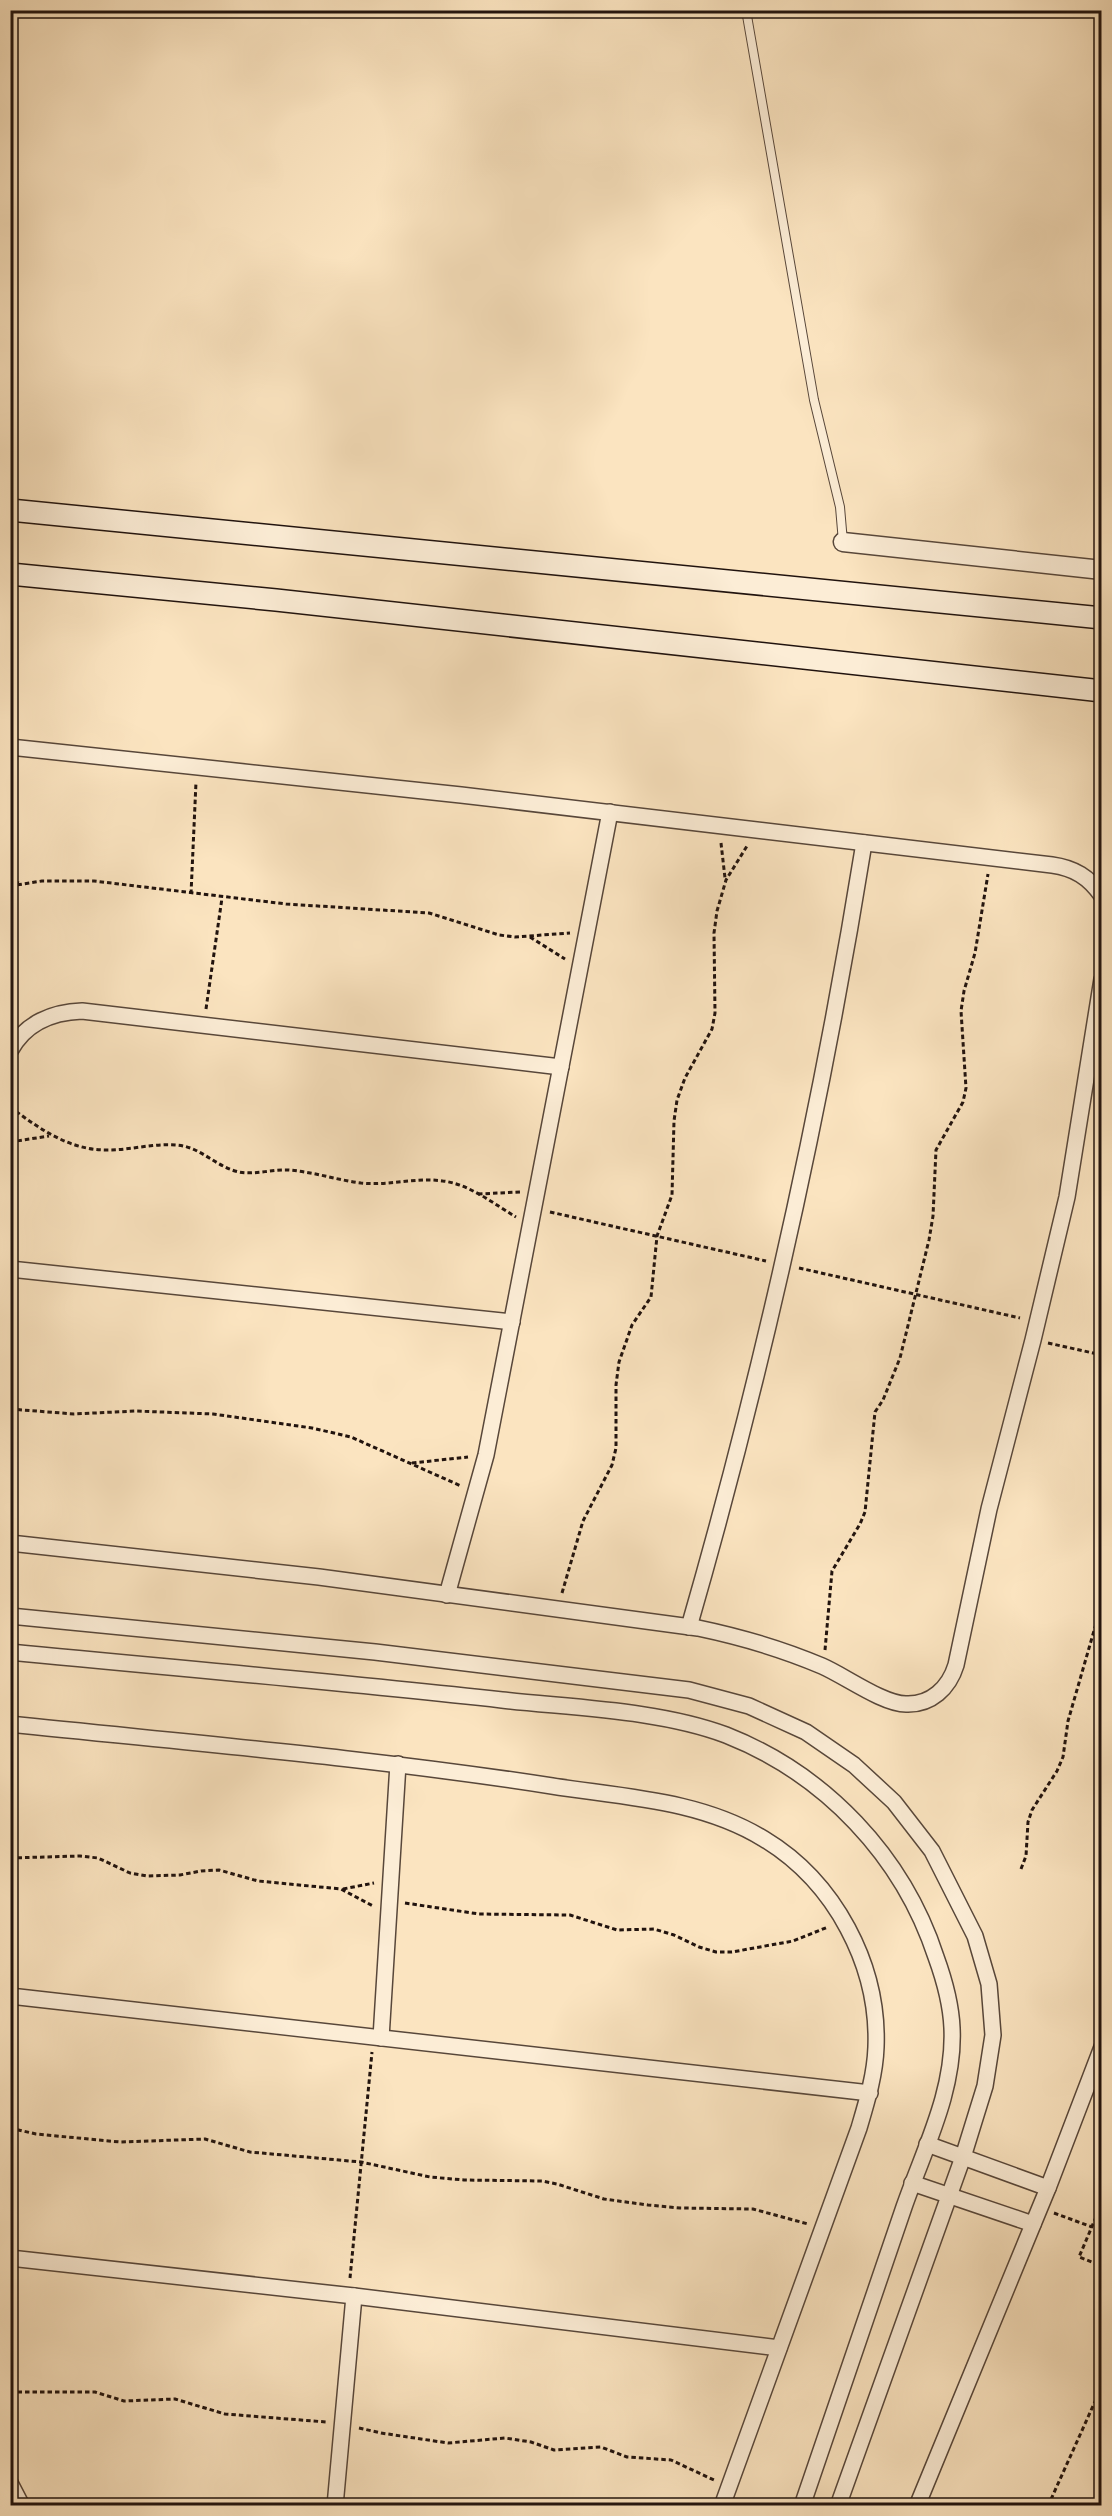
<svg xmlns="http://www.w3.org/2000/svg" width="1112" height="2516" font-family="Cardo,serif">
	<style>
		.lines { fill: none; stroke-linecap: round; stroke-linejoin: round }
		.service-casing { stroke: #58473a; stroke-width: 10 }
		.minor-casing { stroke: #58473a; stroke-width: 18 }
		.tertiary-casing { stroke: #58473a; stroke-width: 21 }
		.secondary-casing { stroke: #21130e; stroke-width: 24 }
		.path { stroke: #21130e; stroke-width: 3; stroke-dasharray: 4.5 3; stroke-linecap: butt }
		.service { stroke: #fcedd6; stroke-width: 8 }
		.minor { stroke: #fcedd6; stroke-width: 15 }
		.tertiary { stroke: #fcedd6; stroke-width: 18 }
		.secondary { stroke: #fcedd6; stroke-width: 21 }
	</style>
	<rect width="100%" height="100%" fill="#fbe4c0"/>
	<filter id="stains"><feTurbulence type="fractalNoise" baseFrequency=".00333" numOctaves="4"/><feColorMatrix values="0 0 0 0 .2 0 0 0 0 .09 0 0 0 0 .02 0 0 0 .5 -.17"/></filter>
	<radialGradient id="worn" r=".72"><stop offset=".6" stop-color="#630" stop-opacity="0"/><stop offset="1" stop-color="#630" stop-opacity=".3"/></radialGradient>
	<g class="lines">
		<!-- service casing -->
		<g class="service-casing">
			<polyline id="service" points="746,10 814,400 840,507 843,542"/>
		</g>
		<!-- minor casing -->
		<g class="minor-casing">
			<g id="minor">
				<path d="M10,747L461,795L1052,865C1074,868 1089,877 1102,896"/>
				<path d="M10,1051C25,1023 53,1012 82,1011L561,1067"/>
				<polyline points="10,1269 512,1322"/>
				<path d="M10,1543L319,1577L698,1628C741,1637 782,1649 822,1666C845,1676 883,1704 906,1704C931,1705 949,1688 956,1665L989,1509L1033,1340L1067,1197L1102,979"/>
				<polyline points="447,1595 486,1455 610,812"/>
				<polyline points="10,1616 375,1652 689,1690 749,1706 806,1732 854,1765 894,1802 932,1851 975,1936 989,1984 993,2035 985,2086 963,2157 838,2506"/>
				<path d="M689,1627C764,1367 821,1110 864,843"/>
				<path d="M10,1652C174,1668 339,1682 502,1700C574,1708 659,1710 726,1735C825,1774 903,1856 936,1957C944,1979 951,2004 952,2028C955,2091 924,2149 904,2207C870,2306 836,2406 802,2506"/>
				<path d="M10,1724C191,1743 372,1758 552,1786C623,1797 701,1800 764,1839C835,1882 879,1965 876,2047C875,2075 867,2101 859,2128L722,2506"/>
				<polyline points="10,1996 870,2093"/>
				<polyline points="381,2038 398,1764"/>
				<polyline points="927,2144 1048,2188"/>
				<polyline points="912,2183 1033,2224"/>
				<polyline points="10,2258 354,2296 779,2348"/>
				<polyline points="10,2483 22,2506"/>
				<polyline points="335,2506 354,2296"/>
				<polyline points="917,2506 1048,2188 1102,2047"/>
			</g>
		</g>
		<!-- tertiary casing -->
		<g class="tertiary-casing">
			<polyline id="tertiary" points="843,542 1102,570"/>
		</g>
		<!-- secondary casing -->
		<g class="secondary-casing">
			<g id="secondary">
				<polyline points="10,510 1102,618"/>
				<polyline points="10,574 276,600 1102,691"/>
			</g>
		</g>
		<!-- path -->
		<g class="path">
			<polyline points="721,843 725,878"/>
			<polyline points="10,881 19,883"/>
			<polyline points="10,886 42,881 94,881 286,904 429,913 499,935 515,937 570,933"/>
			<polyline points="191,894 196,782"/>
			<polyline points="530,937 565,959"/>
			<polyline points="206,1009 222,898"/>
			<path d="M10,1107C40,1129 70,1151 109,1150C131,1150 154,1143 177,1145C201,1147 216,1167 239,1172C255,1175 273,1169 289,1170C314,1172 337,1180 361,1183C389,1186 416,1177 443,1181C469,1184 494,1204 516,1217"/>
			<polyline points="10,1142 49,1136"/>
			<polyline points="478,1194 520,1192"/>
			<polyline points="550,1212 766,1261"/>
			<polyline points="799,1268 1020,1318"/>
			<polyline points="1048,1343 1102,1355"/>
			<polyline points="10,1409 74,1414 135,1411 213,1414 312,1428 351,1437 461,1486"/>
			<polyline points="412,1463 468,1457"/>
			<polyline points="562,1593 583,1521 612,1465 616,1448 616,1385 619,1362 632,1325 651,1297 657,1236 672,1195 674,1121 677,1100 685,1078 712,1029 715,1013 714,933 717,911 726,880 747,846"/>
			<polyline points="825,1650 832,1571 860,1524 865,1512 875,1412 883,1400 900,1358 929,1240 933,1216 936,1150 963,1102 966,1088 961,1011 964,991 975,953 988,874"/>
			<polyline points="10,1858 80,1856 98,1858 130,1873 147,1876 180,1875 201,1871 219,1870 258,1881 341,1889 373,1906"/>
			<polyline points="1021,1869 1026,1856 1028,1822 1032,1810 1057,1771 1063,1757 1068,1721 1102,1603"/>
			<polyline points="343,1889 374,1883"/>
			<polyline points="405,1903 479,1914 570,1915 617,1930 654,1929 674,1935 699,1947 716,1952 732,1952 793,1941 828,1927"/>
			<polyline points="10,2128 36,2134 120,2142 205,2139 250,2152 361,2162 430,2177 464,2180 542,2181 557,2184 604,2199 648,2205 680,2208 753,2209 808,2224"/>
			<polyline points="1102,2203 1079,2257 1102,2266"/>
			<polyline points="1054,2213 1092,2227"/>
			<polyline points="350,2278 372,2052"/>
			<polyline points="10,2392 95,2392 124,2401 175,2399 225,2414 326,2422"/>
			<polyline points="359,2428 381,2433 448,2443 505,2438 531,2442 554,2450 601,2447 627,2457 671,2460 714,2480"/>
			<polyline points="1048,2506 1102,2386"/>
		</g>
		<!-- service -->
		<use href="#service" class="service"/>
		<!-- minor -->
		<use href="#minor" class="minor"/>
		<!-- tertiary -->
		<use href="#tertiary" class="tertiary"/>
		<!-- secondary -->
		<use href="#secondary" class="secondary"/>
	</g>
	<!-- margin -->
	<rect width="1112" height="2516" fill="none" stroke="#fbe4c0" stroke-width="36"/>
	<rect x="12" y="12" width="1088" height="2492" fill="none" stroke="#21130e" stroke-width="3"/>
	<rect x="18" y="18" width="1076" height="2480" fill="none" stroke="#21130e" stroke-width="1.5"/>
	<rect width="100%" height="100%" filter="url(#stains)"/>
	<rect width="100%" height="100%" fill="url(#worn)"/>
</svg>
